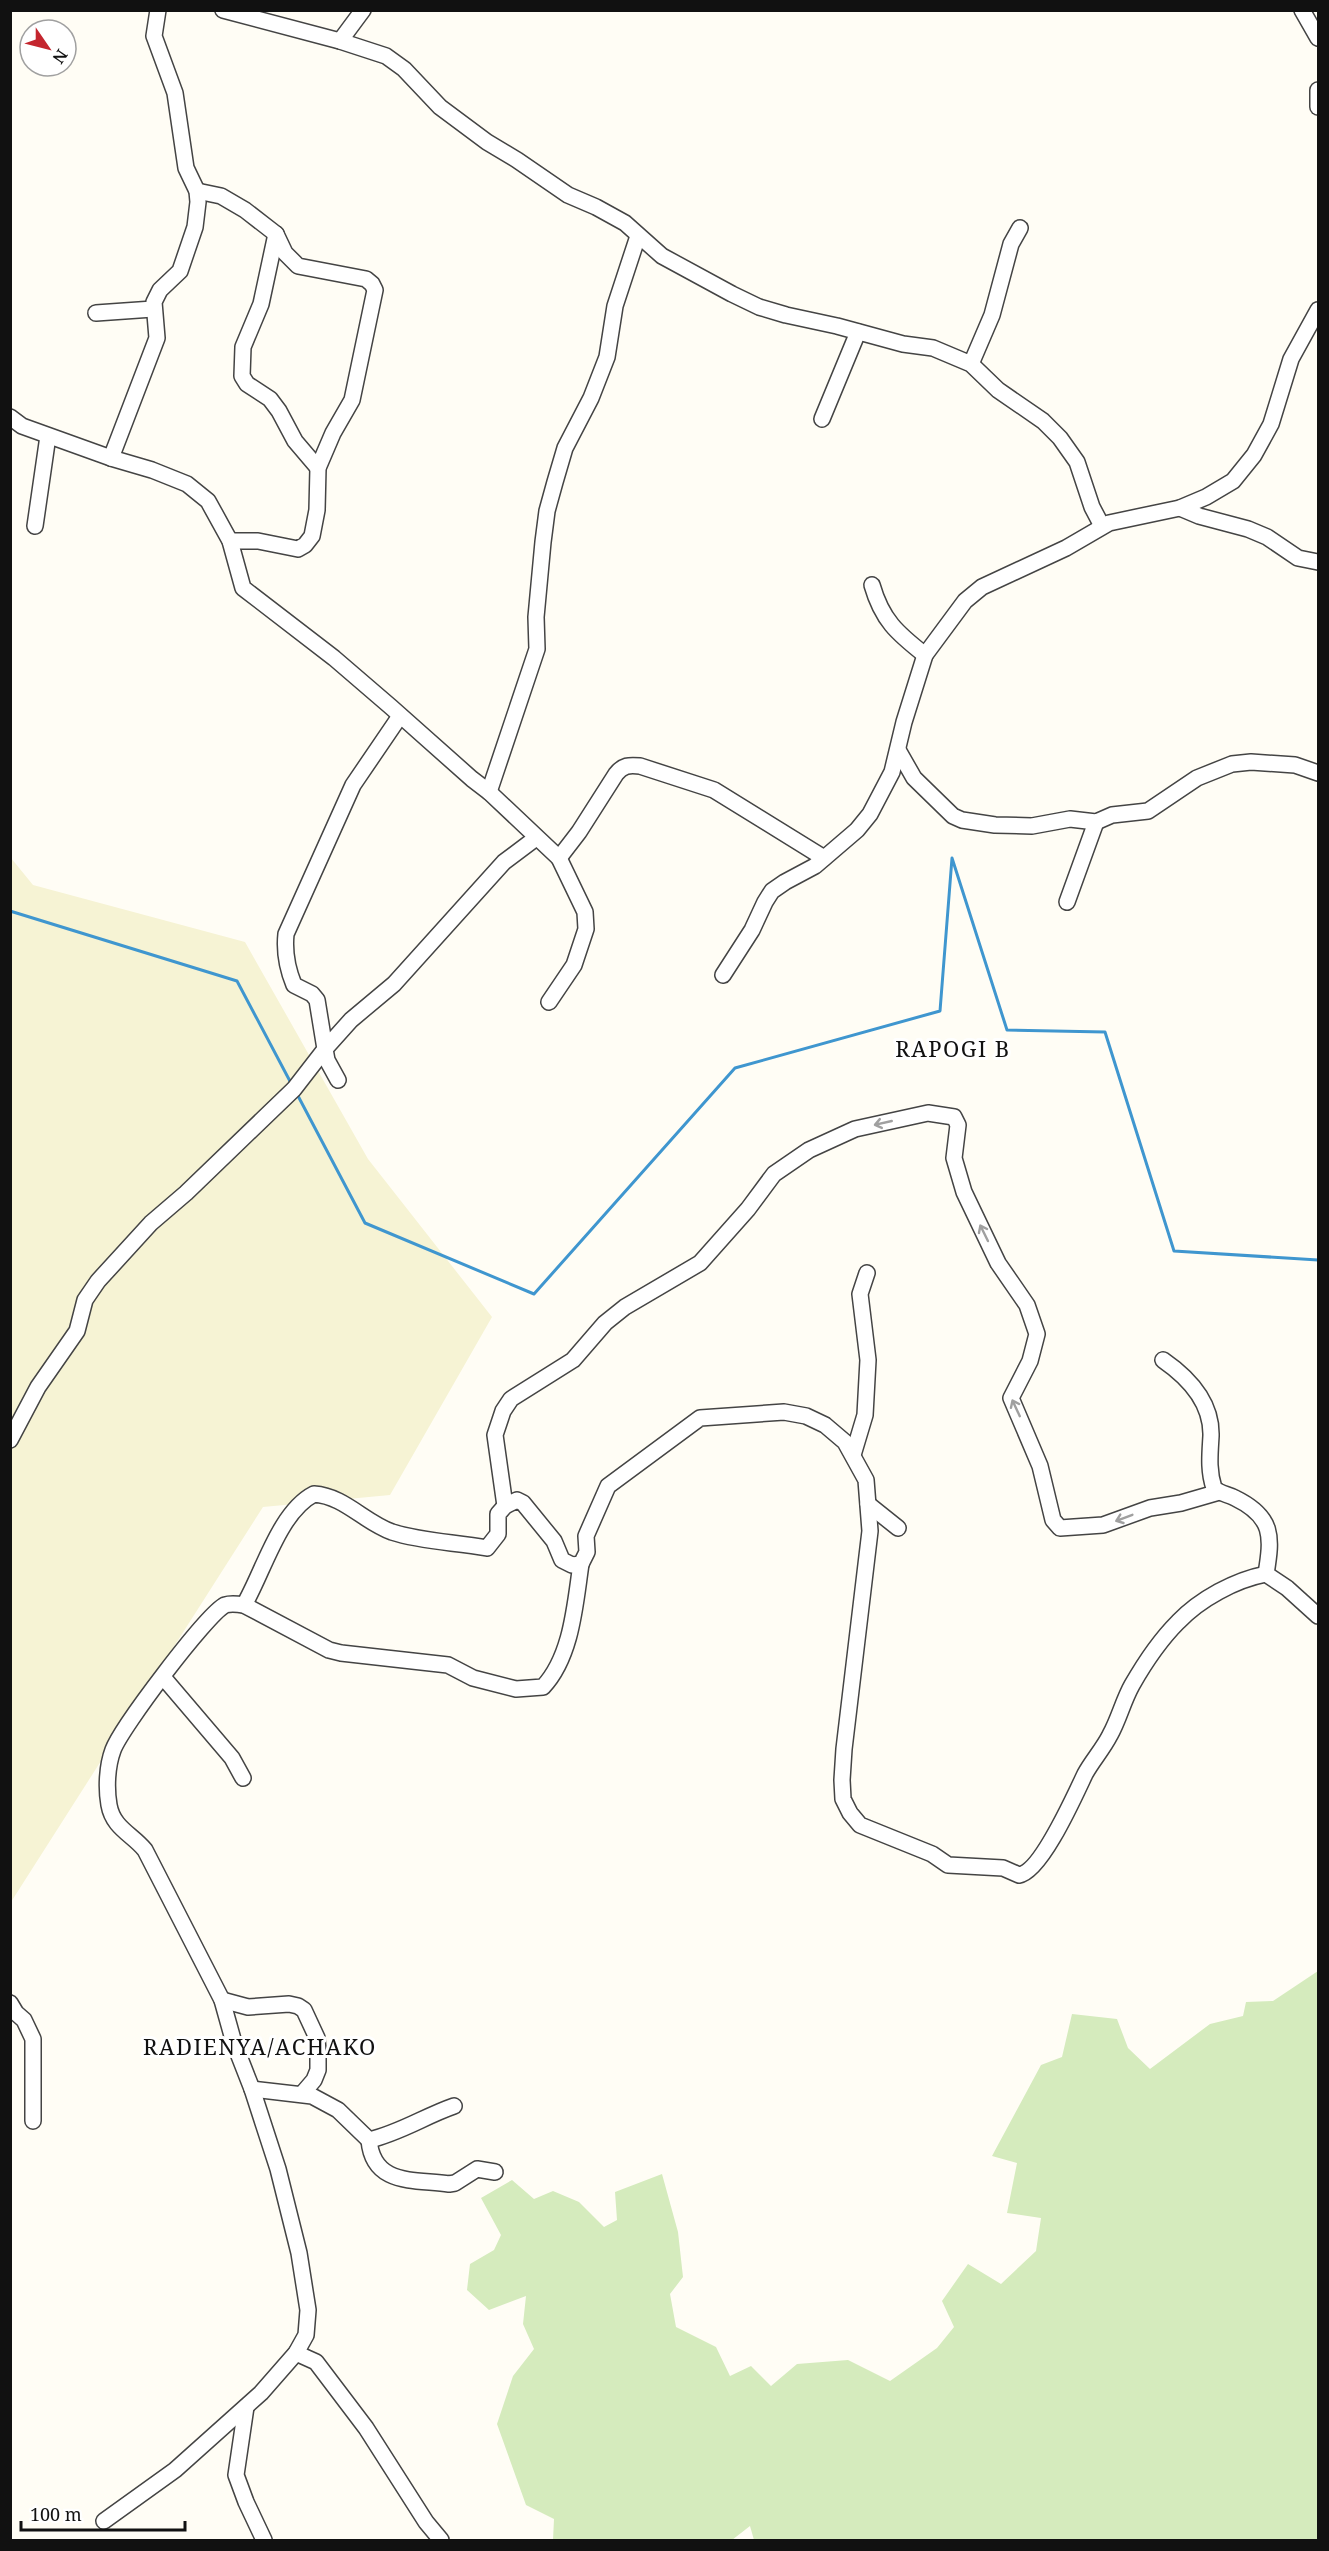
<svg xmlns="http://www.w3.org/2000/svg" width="1329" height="2551" font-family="'Noto Serif',serif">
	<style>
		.farmland { fill: #f6f3d4 }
		.green { fill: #d5ebbd }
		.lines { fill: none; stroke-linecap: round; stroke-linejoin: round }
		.stream { stroke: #3f96cf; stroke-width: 3 }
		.minor-casing { stroke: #444; stroke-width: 18 }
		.minor { stroke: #fff; stroke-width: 15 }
		.oneway { stroke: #a0a0a0 }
		.labels { text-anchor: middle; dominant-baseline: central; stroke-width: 6; stroke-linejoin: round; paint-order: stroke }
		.quarter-label { font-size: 22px; letter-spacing: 1.5px; fill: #111; stroke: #fff }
	</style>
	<rect width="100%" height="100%" fill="#fffdf5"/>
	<!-- farmland -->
	<polygon class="farmland" points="11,858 33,885 245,942 368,1159 492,1317 390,1495 263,1507 11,1902"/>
	<!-- green -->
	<polygon class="green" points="1318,1971 1318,2540 754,2540 750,2526 732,2540 553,2540 554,2519 526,2505 497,2424 513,2376 534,2349 523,2324 526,2296 489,2310 467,2290 470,2264 494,2250 501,2235 481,2198 512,2180 534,2199 553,2191 579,2202 604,2227 617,2220 615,2192 662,2174 678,2232 683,2277 670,2294 676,2327 716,2347 730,2376 751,2366 771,2386 797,2364 848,2360 890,2381 937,2348 954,2327 942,2301 968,2264 1001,2284 1036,2251 1041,2218 1007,2213 1017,2163 992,2156 1041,2065 1062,2057 1072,2014 1117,2019 1128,2048 1150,2069 1210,2024 1243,2016 1246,2002 1273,2001"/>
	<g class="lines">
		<!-- stream -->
		<g class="stream">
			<polyline points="10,911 237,981 292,1085"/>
			<polyline points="297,1094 365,1223 534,1294 735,1068 940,1011 952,858 1007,1030 1105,1032 1174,1251 1318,1260"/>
		</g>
		<!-- minor casing -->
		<g class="minor-casing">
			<g id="minor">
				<polyline points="223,10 340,41 386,56 404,69 440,107 487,142 517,160 568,195 596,207 625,223 662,256 732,294 759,307 786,315 837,326 903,344 933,348 971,364 998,390 1043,421 1060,438 1077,462 1092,507 1102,526"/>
				<polyline points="1302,10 1318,38"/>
				<polyline points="340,41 363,10"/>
				<polyline points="1318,90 1318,107"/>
				<polyline points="197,191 221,196 245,210 276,234 285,253 298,266 366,279 372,284 375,290 352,400 333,433 318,468 317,510 312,536 305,545 298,549 258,541 230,541"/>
				<polyline points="276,234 261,304 243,347 242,376 247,384 270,399 279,411 295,441 318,468"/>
				<polyline points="96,313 153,309"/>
				<polyline points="971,364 992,315 1011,244 1020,228"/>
				<polyline points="10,417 22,426 111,458 152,470 187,484 208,501 230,541 243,588 334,658 391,707 472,779 489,792 559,858 585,912 586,929 574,965 549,1002"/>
				<polyline points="822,419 858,332"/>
				<polyline points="111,458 157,338 154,302 160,290 180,271 195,227 198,202 197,191 186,168 175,93 154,36 158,10"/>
				<polyline points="1180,508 1199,516 1248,529 1267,537 1298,558 1318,562"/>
				<polyline points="35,526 48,436"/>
				<path d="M872,585C882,620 897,633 925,655"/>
				<polyline points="898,750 914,778 953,816 962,820 995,825 1032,826 1070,819 1096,822 1112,815 1148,811 1197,778 1232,764 1251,762 1295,765 1318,773"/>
				<polyline points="489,792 537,649 536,617 543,542 547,511 555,482 565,448 591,398 607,357 615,306 638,236"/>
				<path d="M559,858L579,832L616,774C623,765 629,765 640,766L714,790L824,858"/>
				<polyline points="1067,902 1096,822"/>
				<polyline points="723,975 752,930 765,902 772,891 785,882 815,866 857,830 870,814 892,772 904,722 925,655 965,601 982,587 1066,548 1109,523 1180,508 1206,497 1233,481 1254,455 1271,424 1291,359 1318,310"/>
				<polyline points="338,1080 327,1060 325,1049 351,1020 394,984 504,862 536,838"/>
				<path d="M1163,1360C1189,1378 1212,1402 1211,1436C1210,1454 1208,1470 1214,1488C1220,1494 1228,1494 1235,1498C1274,1517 1272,1537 1266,1574"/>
				<path d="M10,1440L38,1387L77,1331L85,1300L98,1281L151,1223L186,1193L294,1089L325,1049L317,1000L312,994L294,985C287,968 284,953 286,934L353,785L400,716"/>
				<polyline points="853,1455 865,1415 868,1360 860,1294 867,1273"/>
				<polyline points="868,1504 898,1528"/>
				<polyline points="505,1506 495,1435 503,1411 511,1399 573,1360 605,1323 625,1307 700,1263 748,1209 774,1174 809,1150 855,1129 928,1113 954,1117 958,1125 954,1158 964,1192 998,1263 1027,1305 1037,1334 1030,1361 1011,1398 1040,1466 1053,1520 1060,1528 1103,1525 1150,1508 1181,1503 1219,1492"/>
				<path d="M244,1605C263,1573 279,1512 314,1494C344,1496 364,1522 392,1532C423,1542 455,1542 487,1548L498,1534V1514L505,1506L517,1500L523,1503L554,1541L562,1560L572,1565L581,1564L587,1552L586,1536L608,1486L700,1418L784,1412L806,1416L825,1425L845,1442L866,1480L870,1531L844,1749L842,1780L843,1799L850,1813L860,1825L932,1854L948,1865L1003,1868L1019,1875C1041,1872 1075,1795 1085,1774C1092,1761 1103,1749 1110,1735C1119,1719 1123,1701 1132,1685C1144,1664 1161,1639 1178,1622C1200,1599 1235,1580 1266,1574L1287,1588L1318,1616"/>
				<polyline points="163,1677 232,1758 243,1778"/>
				<polyline points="222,2000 248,2007 289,2004 298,2006 304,2010 317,2038 318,2052 318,2070 314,2080 302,2094"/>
				<polyline points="10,2003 16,2013 24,2020 33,2039 33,2121"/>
				<path d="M252,2089L312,2096L338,2110L369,2140C400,2133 425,2116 454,2106"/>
				<path d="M369,2140C373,2186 414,2179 449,2184L455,2183L477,2169L495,2172"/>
				<polyline points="296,2353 316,2362 366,2428 426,2522 441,2540"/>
				<polyline points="246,2407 236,2475 246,2502 264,2540"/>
				<path d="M104,2521L175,2470L261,2393L296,2353L306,2335L308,2310L299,2253L278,2169L252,2089L234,2043L222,2000L145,1850C132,1834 113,1828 109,1805C106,1788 107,1766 113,1750C121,1728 206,1615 225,1605C231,1603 238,1604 244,1605L329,1650L341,1653L448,1665L473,1678L516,1689L543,1687C572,1656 575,1604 581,1564"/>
			</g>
		</g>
		<!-- minor -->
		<use href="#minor" class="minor"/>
	</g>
	<!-- one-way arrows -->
	<defs><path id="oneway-shaft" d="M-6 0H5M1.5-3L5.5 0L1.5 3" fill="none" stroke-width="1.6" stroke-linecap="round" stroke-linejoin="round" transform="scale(1.5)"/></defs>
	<g class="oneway">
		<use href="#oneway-shaft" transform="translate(883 1123) rotate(167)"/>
		<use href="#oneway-shaft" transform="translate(984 1233) rotate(-116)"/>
		<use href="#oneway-shaft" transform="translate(1016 1408) rotate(-115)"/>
		<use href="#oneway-shaft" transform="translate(1124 1518) rotate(159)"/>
	</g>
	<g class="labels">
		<!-- quarter labels -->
		<g class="quarter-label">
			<text x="953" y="1048">RAPOGI B</text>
			<text x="260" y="2046">RADIENYA/ACHAKO</text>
		</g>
	</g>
	<!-- border -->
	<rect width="1329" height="2551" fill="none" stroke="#111111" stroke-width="24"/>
	<!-- north arrow -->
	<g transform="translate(48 48) rotate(125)"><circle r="28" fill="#ffffff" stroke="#a0a0a0" stroke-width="1.5"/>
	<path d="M0-4.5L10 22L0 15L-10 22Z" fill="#c4262e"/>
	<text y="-9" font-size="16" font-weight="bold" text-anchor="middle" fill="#111111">N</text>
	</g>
	<!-- scale -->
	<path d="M21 2521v9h164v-9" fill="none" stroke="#111111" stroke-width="3"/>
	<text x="30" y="2521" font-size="18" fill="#111111" stroke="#ffffff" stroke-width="4.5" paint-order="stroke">100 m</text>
</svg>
